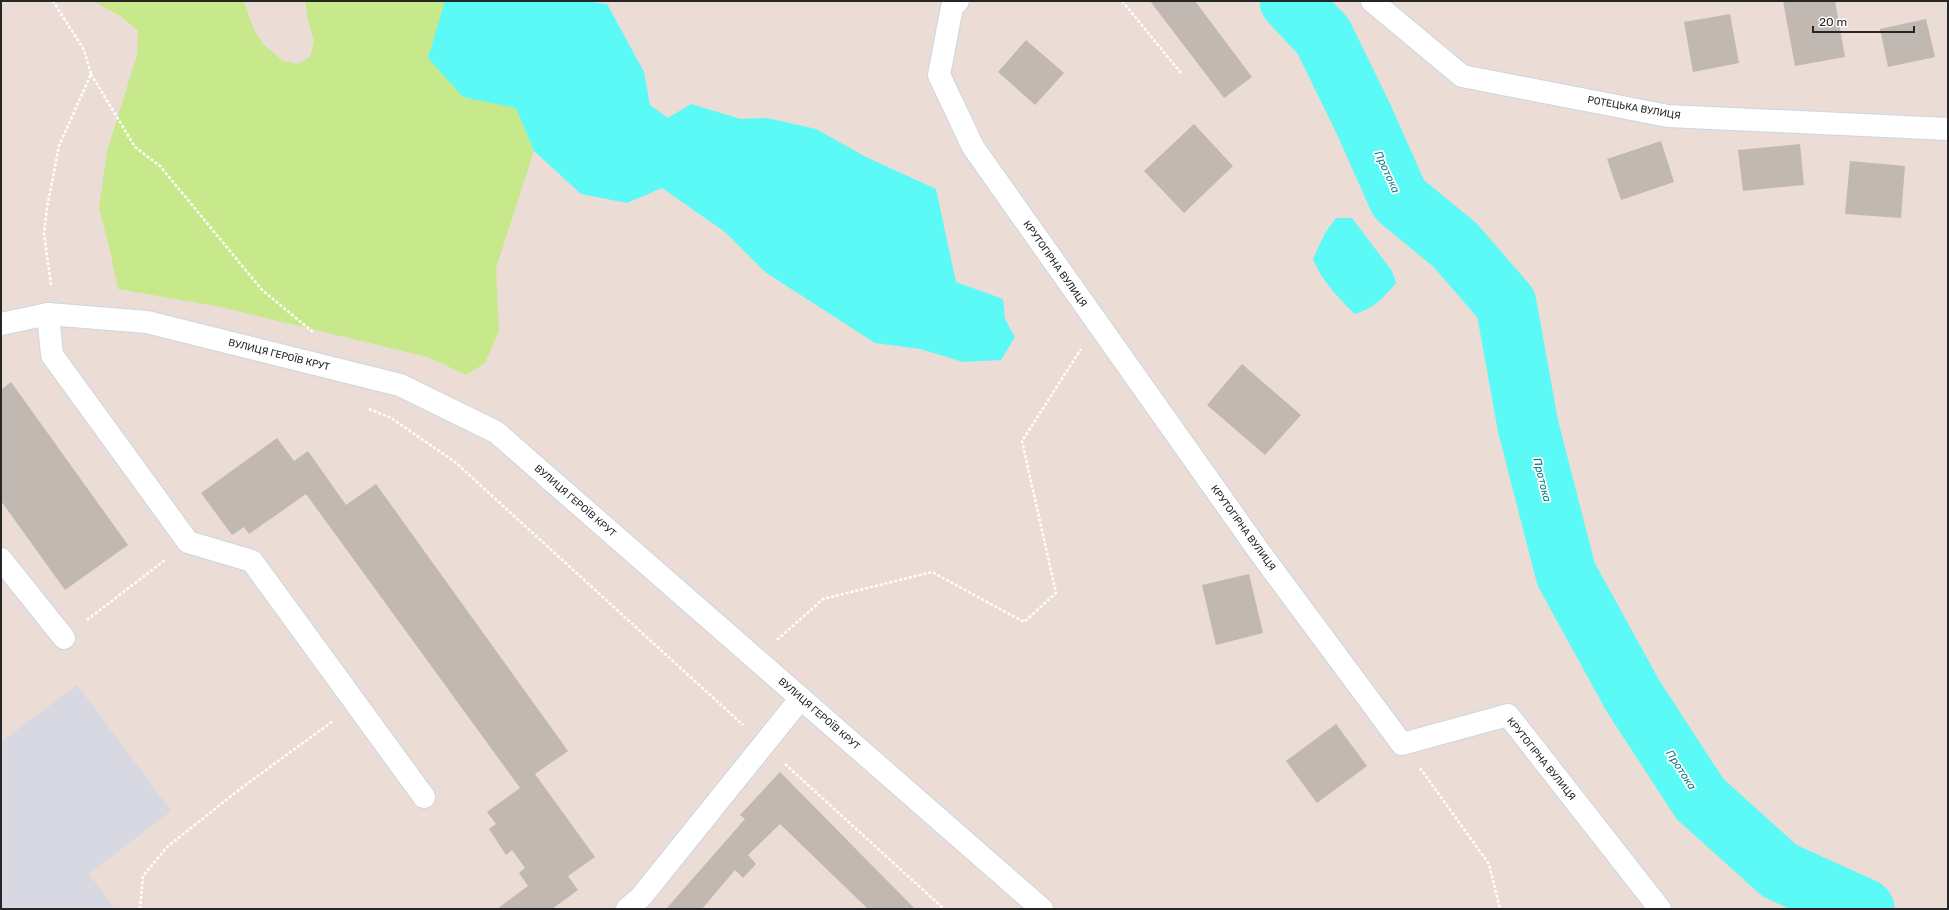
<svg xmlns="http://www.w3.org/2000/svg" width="1949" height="910" font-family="Rubik,sans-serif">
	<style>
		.industrial { fill: #d8d8e2 }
		.green { fill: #c7e98b }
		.water { fill: #5bfaf6 }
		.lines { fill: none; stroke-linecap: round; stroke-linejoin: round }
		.river { stroke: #5bfaf6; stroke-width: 61 }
		.building { fill: #c2b8b2 }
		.minor-casing { stroke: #cbd6e2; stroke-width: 24 }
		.path { stroke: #fff; stroke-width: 2.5; stroke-dasharray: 3 2; stroke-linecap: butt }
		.minor { stroke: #fff; stroke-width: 22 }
		.labels { text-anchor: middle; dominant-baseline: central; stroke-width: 3.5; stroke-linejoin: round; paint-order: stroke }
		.street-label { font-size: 10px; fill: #262626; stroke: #fff }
		.water-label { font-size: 11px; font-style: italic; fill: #037e84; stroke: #fff }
	</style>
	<rect width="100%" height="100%" fill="#ebdcd5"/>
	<!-- industrial -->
	<polygon class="industrial" points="77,685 171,811 89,874 115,909 1,909 1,742"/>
	<!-- green -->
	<polygon class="green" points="93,1 244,1 254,30 263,44 283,61 298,64 310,57 314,42 307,15 305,1 443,1 463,97 516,108 534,151 496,268 499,331 485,363 466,375 428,357 216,306 118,289 109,246 99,209 107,151 137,55 138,31 122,17"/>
	<!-- water -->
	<g class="water">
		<polygon points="443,1 584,1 607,4 644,72 650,105 668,118 691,104 741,119 767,118 816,129 866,157 936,189 956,282 1003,299 1005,319 1015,337 1001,360 963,362 920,349 875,343 765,272 725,232 662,188 627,203 581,194 534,151 516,108 463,97 428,58 444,4"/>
		<path d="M1336,218H1352L1392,271L1396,283C1384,297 1373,309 1355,314C1338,298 1322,281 1313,259L1325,233Z"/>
	</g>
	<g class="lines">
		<!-- river -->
		<polyline class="river" points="1290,1 1323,36 1364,120 1399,199 1455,245 1506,304 1528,426 1566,574 1633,696 1700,799 1780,871 1864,909"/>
	</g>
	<!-- building -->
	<g class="building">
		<polygon points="1150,1 1195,1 1252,77 1224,98"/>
		<polygon points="1783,1 1835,1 1845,57 1795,66"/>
		<polygon points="1730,14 1739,63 1693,72 1684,22"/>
		<polygon points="1926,19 1935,57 1888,67 1880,29"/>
		<polygon points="1026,40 1064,73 1035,105 998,72"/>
		<polygon points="1194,124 1233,166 1184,213 1144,171"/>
		<polygon points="1661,141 1674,182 1621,200 1607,159"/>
		<polygon points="1800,144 1804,185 1743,191 1738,150"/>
		<polygon points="1850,161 1905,166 1901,218 1845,214"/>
		<polygon points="1242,364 1301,415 1265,455 1207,405"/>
		<polygon points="11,382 128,545 65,590 1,501 1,390"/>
		<polygon points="277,438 294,461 308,451 346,505 376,484 568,751 535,774 595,857 568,876 578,890 552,909 497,909 528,886 519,873 525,868 512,850 506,855 489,829 496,824 487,812 520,788 306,494 249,534 244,527 232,535 201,493"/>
		<polygon points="1249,574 1263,633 1216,645 1202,585"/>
		<polygon points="1336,724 1367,766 1317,803 1286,761"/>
		<polygon points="780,772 915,909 868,909 780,824 748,855 756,864 743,878 735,870 702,909 666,909 745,819 740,815"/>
	</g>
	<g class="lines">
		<!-- minor casing -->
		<g class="minor-casing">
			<g id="minor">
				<polyline points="958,1 952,7 939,75 973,147 1261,554 1402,744 1508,715 1660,909"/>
				<polyline points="1372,1 1462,76 1668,116 1948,129"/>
				<polyline points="48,314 52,355 188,542 252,561 424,797"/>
				<polyline points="1,324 48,314 147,322 400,385 496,432 1042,909"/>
				<polyline points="1,559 64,638"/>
				<polyline points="627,909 641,897 801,698"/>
			</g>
		</g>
		<!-- path -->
		<g class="path">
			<polyline points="1122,1 1181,73"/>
			<polyline points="91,74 135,147 160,166 262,290 313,332"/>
			<polyline points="51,285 44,233 47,208 59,146 91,74 84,50 53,1"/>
			<polyline points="369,409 391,418 455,462 743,725"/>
			<polyline points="87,620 165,560"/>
			<polyline points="777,640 823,599 932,572 1024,622 1056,593 1022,441 1081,349"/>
			<polyline points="785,764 944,909"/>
			<polyline points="1420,768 1489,864 1500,909"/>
			<polyline points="140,909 143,876 167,847 240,789 333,721"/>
		</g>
		<!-- minor -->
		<use href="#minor" class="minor"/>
	</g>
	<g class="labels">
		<!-- street labels -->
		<g class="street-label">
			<text transform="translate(1634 108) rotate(10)">РОТЕЦЬКА ВУЛИЦЯ</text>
			<text transform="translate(1055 264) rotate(55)">КРУТОГІРНА ВУЛИЦЯ</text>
			<text transform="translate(279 355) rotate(14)">ВУЛИЦЯ ГЕРОЇВ КРУТ</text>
			<text transform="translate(575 501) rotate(41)">ВУЛИЦЯ ГЕРОЇВ КРУТ</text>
			<text transform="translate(1243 528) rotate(54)">КРУТОГІРНА ВУЛИЦЯ</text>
			<text transform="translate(819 714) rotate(41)">ВУЛИЦЯ ГЕРОЇВ КРУТ</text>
			<text transform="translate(1541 759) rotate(51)">КРУТОГІРНА ВУЛИЦЯ</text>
		</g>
		<!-- water labels -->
		<g class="water-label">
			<text transform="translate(1387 172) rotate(65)">Протока</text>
			<text transform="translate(1542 480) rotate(76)">Протока</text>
			<text transform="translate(1681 770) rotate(57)">Протока</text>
		</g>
	</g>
	<!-- border -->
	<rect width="1949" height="910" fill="none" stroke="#262626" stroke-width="4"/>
	<!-- scale -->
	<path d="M1813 26v6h101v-6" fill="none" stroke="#262626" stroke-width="2"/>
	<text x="1819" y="26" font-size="12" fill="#262626" stroke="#ffffff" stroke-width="3" paint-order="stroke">20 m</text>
</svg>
